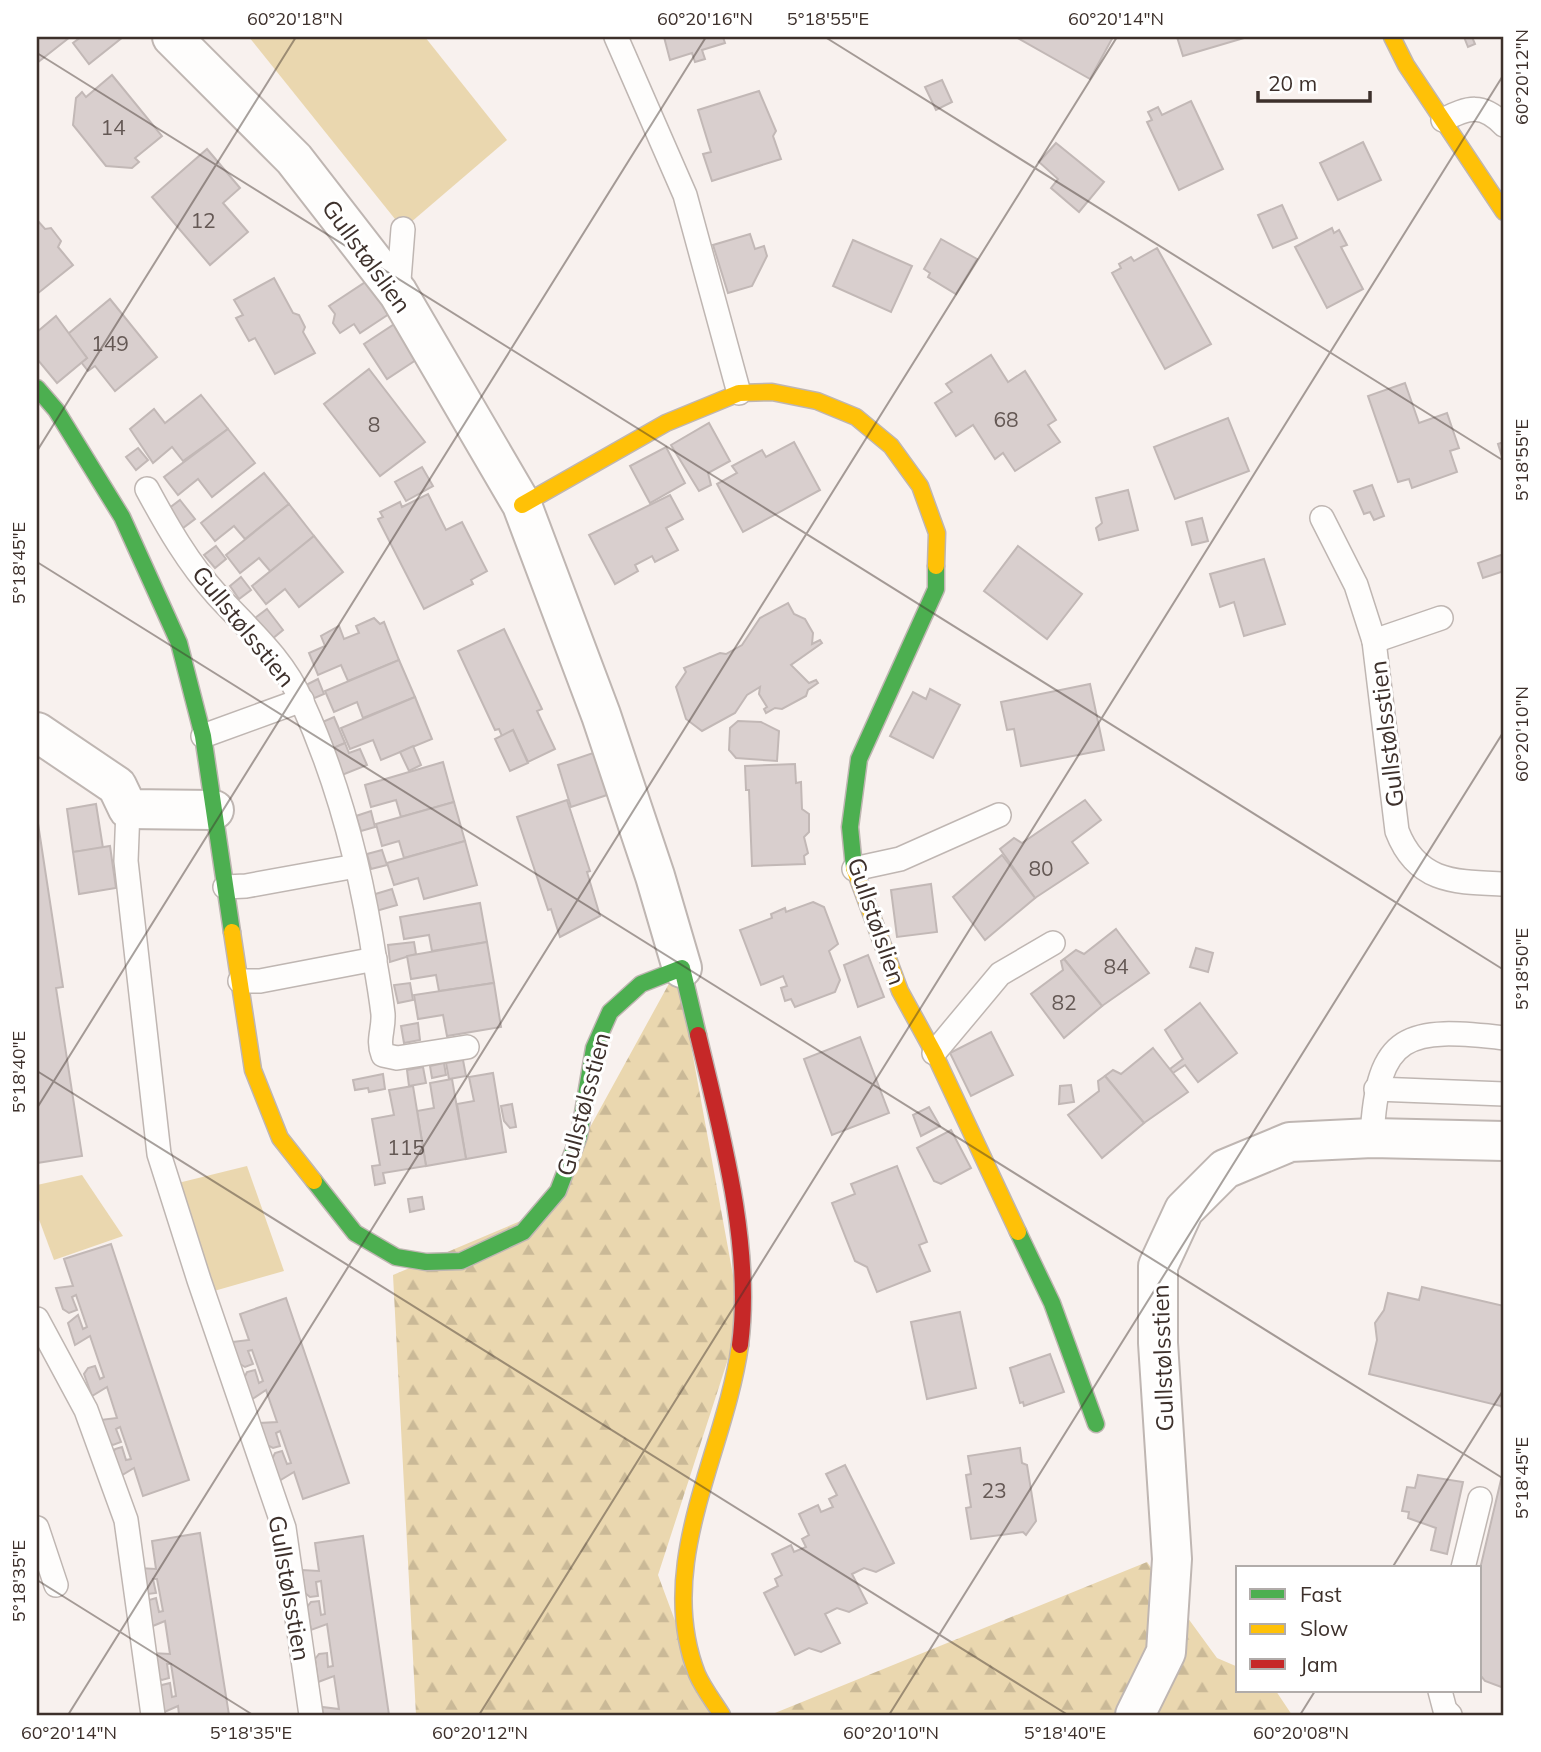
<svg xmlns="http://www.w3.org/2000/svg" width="1541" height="1752" font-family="Mulish,sans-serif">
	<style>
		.green { fill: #ead7af }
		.forest { fill: url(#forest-firs) }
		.building { fill: #d9cfce; stroke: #c2b8b6; stroke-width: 2 }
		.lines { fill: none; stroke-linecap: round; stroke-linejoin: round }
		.lane-casing { stroke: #bfb6b2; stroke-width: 26 }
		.street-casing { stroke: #bfb6b2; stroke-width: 42 }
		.fast-casing { stroke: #bfb6b2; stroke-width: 19 }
		.slow-casing { stroke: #bfb6b2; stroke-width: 19 }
		.jam-casing { stroke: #bfb6b2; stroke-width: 19 }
		.lane { stroke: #fefdfc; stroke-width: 23 }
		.street { stroke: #fefdfc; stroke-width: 38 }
		.fast { stroke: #4caf50; stroke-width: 16 }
		.slow { stroke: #ffc107; stroke-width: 16 }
		.jam { stroke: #c62828; stroke-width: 16 }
		.ticks { fill: none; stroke: #3d302b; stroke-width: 2; stroke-opacity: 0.45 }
		.labels { text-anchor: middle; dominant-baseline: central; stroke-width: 6; stroke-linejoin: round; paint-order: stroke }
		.number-label { font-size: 21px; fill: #645854 }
		.street-label { font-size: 24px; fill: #3d302b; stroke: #fff }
		.neatline { fill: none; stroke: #3d302b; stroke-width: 2.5 }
		.ticks-label { font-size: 18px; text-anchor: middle; fill: #3d302b }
	</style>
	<defs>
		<pattern id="forest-firs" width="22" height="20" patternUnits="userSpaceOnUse" patternTransform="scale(1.75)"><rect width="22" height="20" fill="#ead7af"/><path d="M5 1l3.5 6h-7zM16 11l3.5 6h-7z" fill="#cab997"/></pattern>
	</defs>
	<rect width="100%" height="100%" fill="#f8f1ee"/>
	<!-- green -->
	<g class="green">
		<polygon points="249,37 425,37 507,140 403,229"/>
		<polygon points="247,1166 284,1271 214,1291 178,1183"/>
		<polygon points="82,1175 123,1236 54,1260 37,1214 37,1185"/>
	</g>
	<!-- forest -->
	<g class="forest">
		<polygon points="677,969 741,1319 658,1575 710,1715 416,1715 393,1275 544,1211"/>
		<polygon points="1147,1562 1217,1658 1238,1667 1238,1691 1276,1691 1292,1715 770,1715"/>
	</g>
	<!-- building -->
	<g class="building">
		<polygon points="37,37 70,37 37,63"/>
		<polygon points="81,37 123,37 89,64 73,43"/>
		<polygon points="664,37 723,37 725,43 702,50 705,59 695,62 692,53 670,60"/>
		<polygon points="1016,37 1113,37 1090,79"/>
		<polygon points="1177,37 1243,37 1244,38 1183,56"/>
		<polygon points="1464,37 1472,37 1475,44 1468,47"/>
		<polygon points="112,75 162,136 135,158 139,162 132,168 106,166 73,125 76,98 82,92 86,97"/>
		<polygon points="942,80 952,102 936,110 925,87"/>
		<polygon points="759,91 776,131 773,136 781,159 712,181 703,154 711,152 698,110"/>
		<polygon points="1191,101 1223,169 1179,190 1147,122 1152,120 1148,112 1158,107 1162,115"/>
		<polygon points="1363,142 1381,180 1338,200 1320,163"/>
		<polygon points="1056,143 1104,182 1079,212 1051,188 1058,179 1039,162"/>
		<polygon points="207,149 240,188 223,203 248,232 210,265 152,197"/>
		<polygon points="1282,205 1297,238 1273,248 1258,215"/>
		<polygon points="37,220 45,229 51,228 61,241 58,247 73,265 37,294"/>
		<polygon points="1332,228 1334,233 1339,230 1347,245 1341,247 1363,289 1327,308 1295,247"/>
		<polygon points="750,234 755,249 764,246 767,256 752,286 728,293 713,245"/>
		<polygon points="941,239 977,259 956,294 928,277 930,273 924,269"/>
		<polygon points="853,240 912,266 891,312 833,286"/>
		<polygon points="1157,248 1211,344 1165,369 1112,273 1121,268 1119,264 1131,257 1134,261"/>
		<polygon points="274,278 293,313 299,315 305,327 303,332 315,353 275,374 255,338 249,341 236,318 243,315 234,300"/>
		<polygon points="367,281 389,314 360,333 354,324 340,333 333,323 335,314 329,306"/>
		<polygon points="110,299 157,357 115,391 95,366 88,371 81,362 87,358 68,334"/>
		<polygon points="56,316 87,358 57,383 37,359 37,332"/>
		<polygon points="396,323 419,358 387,379 364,344"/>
		<polygon points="991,355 1008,382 1025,371 1056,420 1048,425 1060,442 1015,471 1003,453 995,459 973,425 956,436 935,403 952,392 946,384"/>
		<polygon points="369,369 425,442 380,476 324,404"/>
		<polygon points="1405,383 1419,423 1447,413 1459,448 1450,451 1457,472 1412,488 1409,479 1398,482 1368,396"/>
		<polygon points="201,395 228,429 183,461 172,447 153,463 130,429 154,409 165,423"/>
		<polygon points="1228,418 1249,471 1175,499 1154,447"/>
		<polygon points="709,423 730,461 708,473 711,485 699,491 671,445"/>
		<polygon points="228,429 255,463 212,497 198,479 178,495 164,477"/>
		<polygon points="1503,439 1504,439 1503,460 1498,444 1504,442"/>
		<polygon points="794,442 820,490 743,532 717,484 737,473 732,466 762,450 766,457"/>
		<polygon points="666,447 685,483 650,503 630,466"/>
		<polygon points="138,448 148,460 136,470 126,457"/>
		<polygon points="422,467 433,486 406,501 395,482"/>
		<polygon points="264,473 289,504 245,539 234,526 215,541 201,523"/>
		<polygon points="1372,485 1384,516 1374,520 1370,512 1364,514 1354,491"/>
		<polygon points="1128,490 1138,530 1099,540 1096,528 1102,523 1096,498"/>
		<polygon points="428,494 446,530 462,522 487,571 471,580 473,584 424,609 378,519 383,517 380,512 400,502 402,507"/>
		<polygon points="670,495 683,519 666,528 678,550 655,562 652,556 635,565 638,571 615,584 589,535"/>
		<polygon points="180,500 195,519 183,528 168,509"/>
		<polygon points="289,504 314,536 271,572 259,558 240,573 226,555"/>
		<polygon points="1202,518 1208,541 1192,545 1186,522"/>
		<polygon points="314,536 343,572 299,607 285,589 266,604 252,586"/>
		<polygon points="216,546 226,559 215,568 204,555"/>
		<polygon points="1018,546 1082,594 1047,639 984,591"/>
		<polygon points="1504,554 1504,571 1483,578 1478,563"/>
		<polygon points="1264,559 1285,624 1244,636 1234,602 1220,607 1210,574"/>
		<polygon points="241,577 251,590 239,599 230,586"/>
		<polygon points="788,603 794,614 805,619 813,633 812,644 820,640 822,643 791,665 809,683 816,680 818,683 808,690 806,696 782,709 775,708 766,713 764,709 767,707 759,694 760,687 747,695 735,713 702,731 686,719 676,687 686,672 684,668 720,653 726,654 742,645 760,618"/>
		<polygon points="267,609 283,630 272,639 255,618"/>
		<polygon points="374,618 380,624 384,622 399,660 348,681 341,665 318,675 309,653 325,646 321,636 339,626 344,639 359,633 356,626"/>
		<polygon points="504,629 542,709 537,711 555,749 528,762 513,730 502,736 499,729 495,730 458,651"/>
		<polygon points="399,660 415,697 363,718 357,702 334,712 325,691"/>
		<polygon points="318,679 324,694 310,700 304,686"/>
		<polygon points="1090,684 1104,750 1021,766 1014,729 1007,730 1001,702"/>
		<polygon points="930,689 960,705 933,758 890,736 913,692 926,699"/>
		<polygon points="415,697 432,739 381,760 373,740 350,749 341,728"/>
		<polygon points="334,717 345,743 331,749 320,723"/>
		<polygon points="738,721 761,722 779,731 777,761 736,758 729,750 730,728"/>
		<polygon points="513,730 528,763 510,771 495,739"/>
		<polygon points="345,743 349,753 360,749 367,765 342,775 331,749"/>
		<polygon points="413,746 421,765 409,771 400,752"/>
		<polygon points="596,752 610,794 571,807 558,765"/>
		<polygon points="443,762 454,802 401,817 396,800 371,807 365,785"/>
		<polygon points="795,764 796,783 801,782 802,809 809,814 809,832 804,837 808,853 804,856 805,864 752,866 749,790 746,790 745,766"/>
		<polygon points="567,800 590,871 587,872 600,916 560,937 551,909 548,910 517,817"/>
		<polygon points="1085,800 1101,820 1072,842 1088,863 1035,898 1000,849 1014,838 1022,843"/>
		<polygon points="454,802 465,841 404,858 399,841 382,846 376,824"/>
		<polygon points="96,804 103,848 73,852 67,809"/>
		<polygon points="371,811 375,827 361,831 356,816"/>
		<polygon points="37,817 63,987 56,988 82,1156 37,1163"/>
		<polygon points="465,841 477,885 424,899 418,878 394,885 387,863"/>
		<polygon points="110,846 116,888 79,894 73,852"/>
		<polygon points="382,850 387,865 371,869 367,854"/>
		<polygon points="1002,855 1035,898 985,940 953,897"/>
		<polygon points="931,884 937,932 897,937 891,890"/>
		<polygon points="392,889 397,905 376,911 372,895"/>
		<polygon points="813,902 824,907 838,944 829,951 840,980 835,992 795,1007 791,999 785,1001 781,988 787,986 783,976 761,985 740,930 772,918 771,914 785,908 786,912"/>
		<polygon points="480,903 487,942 432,951 429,935 404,939 400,917"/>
		<polygon points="1116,929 1149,973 1102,1006 1064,959 1076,950 1084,954"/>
		<polygon points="414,942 416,954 390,962 388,945"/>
		<polygon points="487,942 494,983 439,991 436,975 411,979 407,956"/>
		<polygon points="1196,948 1213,953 1208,972 1190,967"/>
		<polygon points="868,955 884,997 858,1007 844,965"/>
		<polygon points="1064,959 1102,1006 1064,1038 1031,994 1063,970 1061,961"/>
		<polygon points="410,983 413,1000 398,1003 394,985"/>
		<polygon points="494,983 501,1027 447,1036 443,1015 418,1019 414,995"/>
		<polygon points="1200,1003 1237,1053 1198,1082 1185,1065 1173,1073 1170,1069 1183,1059 1165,1030"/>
		<polygon points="418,1023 420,1040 404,1043 401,1026"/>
		<polygon points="991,1032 1013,1075 971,1096 950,1053"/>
		<polygon points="860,1037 889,1113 832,1135 804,1059"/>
		<polygon points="1153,1048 1188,1092 1144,1123 1105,1076 1113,1070 1121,1074"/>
		<polygon points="463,1060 466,1076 449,1079 446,1063"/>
		<polygon points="444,1063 446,1075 432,1078 430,1066"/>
		<polygon points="423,1067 426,1083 409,1086 407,1070"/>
		<polygon points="493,1073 506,1152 466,1159 457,1104 474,1101 469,1077"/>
		<polygon points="383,1074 385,1089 369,1092 368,1088 355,1090 353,1080"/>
		<polygon points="1105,1076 1144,1123 1102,1158 1068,1115 1099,1091 1098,1081"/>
		<polygon points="452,1079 466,1159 426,1166 417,1111 434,1108 430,1083"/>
		<polygon points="1071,1085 1074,1102 1059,1104 1060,1086"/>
		<polygon points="413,1086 426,1166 383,1173 385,1183 375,1185 372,1166 380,1165 372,1119 394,1115 389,1090"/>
		<polygon points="512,1104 516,1127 510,1128 504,1121 501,1106"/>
		<polygon points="929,1107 940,1126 921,1136 913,1115"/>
		<polygon points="951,1130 971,1168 941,1184 934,1181 917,1148"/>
		<polygon points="897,1166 927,1242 919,1245 930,1271 877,1292 867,1267 855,1261 832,1203 855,1194 851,1184"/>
		<polygon points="422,1197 424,1209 410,1212 408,1199"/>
		<polygon points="111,1244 189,1480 143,1496 134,1468 119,1477 112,1455 115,1449 122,1447 126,1460 131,1459 120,1427 116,1429 121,1442 113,1445 107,1441 100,1420 117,1418 107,1387 92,1396 84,1374 88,1368 95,1366 100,1379 104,1377 90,1336 75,1345 68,1323 78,1315 83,1329 87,1327 76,1295 72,1297 77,1310 69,1313 63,1309 56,1288 73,1286 64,1259"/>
		<polygon points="1422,1287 1504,1306 1504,1412 1501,1406 1369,1374 1377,1340 1375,1323 1384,1310 1388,1293 1419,1300"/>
		<polygon points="286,1298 349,1483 303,1499 294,1472 279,1481 272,1459 275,1453 282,1451 287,1464 291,1463 280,1431 276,1433 280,1446 273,1448 267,1445 260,1423 277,1422 266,1390 251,1400 244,1378 247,1372 255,1370 259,1383 263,1381 252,1350 248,1351 253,1364 245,1367 240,1364 232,1342 249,1340 240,1314"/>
		<polygon points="960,1312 976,1388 927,1399 911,1322"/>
		<polygon points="1050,1354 1064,1392 1024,1406 1023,1402 1020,1403 1010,1368"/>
		<polygon points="1020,1448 1022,1463 1027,1465 1036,1521 1026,1535 1023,1532 971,1539 966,1508 971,1507 966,1475 971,1474 968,1456"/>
		<polygon points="845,1465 894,1563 876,1572 864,1568 852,1574 867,1603 849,1612 837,1608 825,1614 840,1643 821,1652 809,1648 795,1655 764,1593 778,1586 775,1579 782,1575 772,1554 791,1545 794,1552 806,1547 802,1539 809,1535 799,1514 818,1505 821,1512 833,1507 829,1499 837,1495 826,1474"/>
		<polygon points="1504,1467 1504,1688 1485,1681 1480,1675 1480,1569"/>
		<polygon points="1418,1475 1463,1482 1447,1554 1431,1550 1436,1528 1408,1518 1409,1512 1402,1511 1407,1487 1415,1488"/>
		<polygon points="200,1533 229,1715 179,1715 178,1706 162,1713 158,1690 162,1685 170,1683 172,1697 176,1696 171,1664 167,1664 169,1678 162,1680 156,1676 152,1653 170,1654 165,1621 148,1628 145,1605 149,1600 156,1598 159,1612 163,1611 157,1579 153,1579 156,1593 148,1594 139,1568 156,1569 152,1541"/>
		<polygon points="363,1536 389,1715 323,1715 322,1707 339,1709 334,1676 318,1682 315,1659 319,1654 327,1653 328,1667 333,1666 327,1624 311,1630 307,1607 311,1602 319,1601 321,1615 325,1614 321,1581 316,1582 318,1596 310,1597 305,1593 302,1570 319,1571 315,1543"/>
	</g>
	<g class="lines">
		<!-- lane casing -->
		<g class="lane-casing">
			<g id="lane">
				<polyline points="616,37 685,195 739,393"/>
				<path d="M1443,120C1469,107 1482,103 1504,125"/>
				<polyline points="398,293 403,229"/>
				<path d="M147,489C167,526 188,563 217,595C248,629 283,658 302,702C339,783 362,874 375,962C378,979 381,997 383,1014C384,1030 377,1040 383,1055L397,1058L467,1047"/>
				<path d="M1322,518L1356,585L1374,641L1397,831C1417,883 1455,882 1504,884"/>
				<polyline points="1374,641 1441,618"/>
				<polyline points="203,736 302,700"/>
				<polyline points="128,809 126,861 159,1154 199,1280 284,1528 311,1715"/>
				<polyline points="854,869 900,859 999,815"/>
				<polyline points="225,887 246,886 356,866"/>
				<polyline points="240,981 260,981 375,959"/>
				<polyline points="934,1053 1000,974 1053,943"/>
				<polyline points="1376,1089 1504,1094"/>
				<path d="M1372,1138C1377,1031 1409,1027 1504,1038"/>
				<polyline points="37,1319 86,1410 126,1520 153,1715"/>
				<polyline points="37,1528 56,1585"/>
				<polyline points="1463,1568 1480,1499"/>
				<polyline points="1440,1691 1445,1710 1450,1715"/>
			</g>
		</g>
		<!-- street casing -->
		<g class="street-casing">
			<g id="street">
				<polyline points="172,37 294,159 398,293 522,505 601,715 655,876 682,968"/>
				<polyline points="37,732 117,786 128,809 214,810"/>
				<polyline points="1135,1715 1166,1652 1172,1559 1158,1343 1158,1266 1184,1210 1225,1169 1290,1142 1372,1138 1504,1141"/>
			</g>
		</g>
		<!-- fast casing -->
		<g class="fast-casing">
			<g id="fast">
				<polyline points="37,388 56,410 122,517 179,643 203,736 232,932"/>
				<polyline points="854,868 850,827 859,759 936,589 936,566"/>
				<polyline points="314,1181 355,1233 396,1257 426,1262 461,1261 523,1232 558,1191 579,1136 594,1048 610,1012 641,984 682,968 698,1035"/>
				<polyline points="1018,1232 1052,1303 1096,1424"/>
			</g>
		</g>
		<!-- slow casing -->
		<g class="slow-casing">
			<g id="slow">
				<polyline points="1392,37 1406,65 1504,212"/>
				<polyline points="522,505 666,423 739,393 772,392 817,401 856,417 891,446 920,486 937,533 936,566"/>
				<polyline points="854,868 900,991 934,1053 1018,1232"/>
				<polyline points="232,932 253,1070 280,1138 314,1181"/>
				<path d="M722,1715C714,1702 703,1688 697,1674C654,1564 725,1453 740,1345"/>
			</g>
		</g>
		<!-- jam casing -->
		<g class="jam-casing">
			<path id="jam" d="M698,1035C721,1131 753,1246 740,1345"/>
		</g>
		<!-- lane -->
		<use href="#lane" class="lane"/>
		<!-- street -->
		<use href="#street" class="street"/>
		<!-- fast -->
		<use href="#fast" class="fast"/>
		<!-- slow -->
		<use href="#slow" class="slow"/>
		<!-- jam -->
		<use href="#jam" class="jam"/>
	</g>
	<!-- ticks -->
	<path class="ticks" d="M825,37L1504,461M37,53L1504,970M37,451L296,37M37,562L1504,1479M37,1071L1068,1715M37,1108L706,37M1392,1568L1504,1389M37,1580L253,1715M68,1715L1117,37M479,1715L1504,74M889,1715L1504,731M1300,1715L1315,1691"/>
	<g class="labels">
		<!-- number labels -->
		<g class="number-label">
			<text x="113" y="127">14</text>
			<text x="203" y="220">12</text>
			<text x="110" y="343">149</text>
			<text x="1006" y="419">68</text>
			<text x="374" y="424">8</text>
			<text x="1041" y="868">80</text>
			<text x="1116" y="966">84</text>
			<text x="1064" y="1002">82</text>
			<text x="406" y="1147">115</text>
			<text x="994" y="1490">23</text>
		</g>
		<!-- street labels -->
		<g class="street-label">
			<text transform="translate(367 256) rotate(54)">Gullstølslien</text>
			<text transform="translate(244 626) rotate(51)">Gullstølsstien</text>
			<text transform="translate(1386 734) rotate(-97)">Gullstølsstien</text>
			<text transform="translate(877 921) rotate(71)">Gullstølslien</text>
			<text transform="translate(583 1104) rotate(-75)">Gullstølsstien</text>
			<text transform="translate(1162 1358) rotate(-92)">Gullstølsstien</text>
			<text transform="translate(290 1588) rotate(80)">Gullstølsstien</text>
		</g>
	</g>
	<!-- border -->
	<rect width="1541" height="1752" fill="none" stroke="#ffffff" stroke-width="77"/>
	<!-- legend -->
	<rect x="1236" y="1566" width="245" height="126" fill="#ffffff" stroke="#b1acaa" stroke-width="2"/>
	<rect x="1250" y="1589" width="35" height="10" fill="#4caf50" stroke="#b1acaa" stroke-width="2"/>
	<text x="1300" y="1602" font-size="21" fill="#3d302b">Fast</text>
	<rect x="1250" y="1624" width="35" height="10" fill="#ffc107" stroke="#b1acaa" stroke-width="2"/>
	<text x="1300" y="1636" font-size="21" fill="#3d302b">Slow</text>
	<rect x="1250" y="1659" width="35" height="10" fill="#c62828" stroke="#b1acaa" stroke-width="2"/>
	<text x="1300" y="1672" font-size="21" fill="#3d302b">Jam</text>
	<!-- scale -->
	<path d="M1258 91v10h112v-10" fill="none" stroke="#3d302b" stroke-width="3.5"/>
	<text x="1268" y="91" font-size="21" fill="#3d302b" stroke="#ffffff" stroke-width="5" paint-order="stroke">20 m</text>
	<rect x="38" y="38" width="1464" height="1676" class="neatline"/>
	<g class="ticks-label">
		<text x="295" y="25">60°20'18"N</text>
		<text x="705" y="25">60°20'16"N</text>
		<text x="828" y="25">5°18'55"E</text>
		<text x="1116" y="25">60°20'14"N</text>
		<text transform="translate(1522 77) rotate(-90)" y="6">60°20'12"N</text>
		<text transform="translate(1522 460) rotate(-90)" y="6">5°18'55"E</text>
		<text transform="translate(19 563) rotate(-90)" y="6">5°18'45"E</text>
		<text transform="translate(1522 734) rotate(-90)" y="6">60°20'10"N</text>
		<text transform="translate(1522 969) rotate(-90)" y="6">5°18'50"E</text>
		<text transform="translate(19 1072) rotate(-90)" y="6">5°18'40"E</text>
		<text transform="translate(1522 1478) rotate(-90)" y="6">5°18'45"E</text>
		<text transform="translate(19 1581) rotate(-90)" y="6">5°18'35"E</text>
		<text x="69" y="1739">60°20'14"N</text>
		<text x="251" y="1739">5°18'35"E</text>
		<text x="480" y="1739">60°20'12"N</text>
		<text x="891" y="1739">60°20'10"N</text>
		<text x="1065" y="1739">5°18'40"E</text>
		<text x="1301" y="1739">60°20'08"N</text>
	</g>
</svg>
